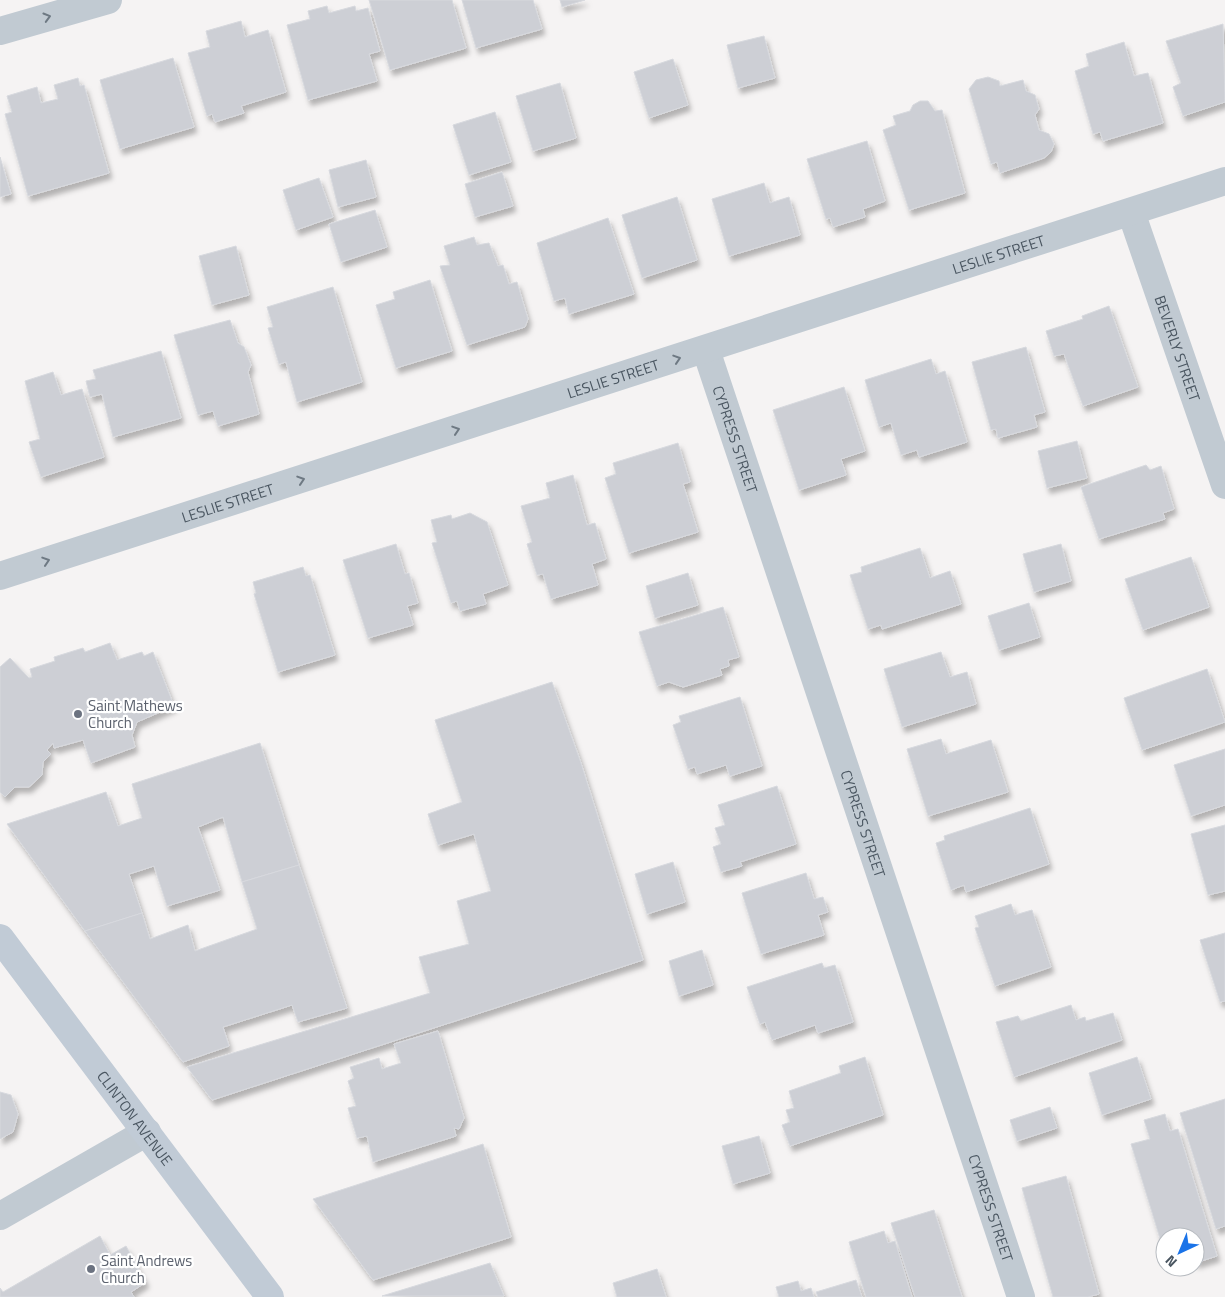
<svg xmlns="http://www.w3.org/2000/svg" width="1225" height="1297" font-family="'Titillium Web',sans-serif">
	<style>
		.building { fill: #cdcfd5; stroke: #d7d9de; filter: url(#shadow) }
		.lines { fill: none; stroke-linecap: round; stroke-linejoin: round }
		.street { stroke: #c1cad2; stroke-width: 28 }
		.secondary { stroke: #c1cbd6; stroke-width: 28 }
		.oneway { stroke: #6e7983 }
		.worship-dot { fill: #6b7280; stroke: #fff; stroke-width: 2 }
		.labels { text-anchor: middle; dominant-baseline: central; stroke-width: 4.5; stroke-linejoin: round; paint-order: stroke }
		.street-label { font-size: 15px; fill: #4a5661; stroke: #fff }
		.worship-label { font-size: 15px; fill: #5b616d; stroke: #fff; text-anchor: start }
	</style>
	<defs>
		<filter id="shadow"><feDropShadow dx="3" dy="5.5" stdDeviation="2.5" flood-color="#0004"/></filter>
	</defs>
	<rect width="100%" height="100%" fill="#f5f3f3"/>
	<!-- building -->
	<g class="building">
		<polygon points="369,0 452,0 466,48 390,70"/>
		<polygon points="462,0 533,0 542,29 476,48"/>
		<polygon points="560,0 585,0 562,7"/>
		<polygon points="327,6 329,13 355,6 356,11 368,8 380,51 369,54 377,81 308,100 287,25 310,19 308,11"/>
		<polygon points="241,21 245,37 268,30 286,92 241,106 244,113 215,122 212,114 207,116 188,53 210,47 206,31"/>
		<polygon points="1223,24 1225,102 1183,116 1173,87 1181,83 1166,41"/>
		<polygon points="764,36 775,78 738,88 727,45"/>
		<polygon points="1124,42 1134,76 1148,73 1163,123 1103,141 1100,132 1093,134 1075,71 1089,66 1086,54"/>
		<polygon points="173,58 194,127 120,149 100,80"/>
		<polygon points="673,59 688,105 649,118 634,72"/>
		<polygon points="988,77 999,81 1000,86 1023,80 1026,91 1035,95 1039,109 1035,115 1039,130 1049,134 1054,144 1051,152 1044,158 1000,173 997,162 991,164 969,89 976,80"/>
		<polygon points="78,78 80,86 84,85 109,173 28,196 5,114 12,112 7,96 37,87 41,103 58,99 54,85"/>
		<polygon points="560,83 576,138 533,151 516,96"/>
		<polygon points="920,101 928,101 935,111 942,110 965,193 909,210 883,130 896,125 893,116 910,111 913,105"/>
		<polygon points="495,112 511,162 469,175 453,125"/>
		<polygon points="867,141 885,201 863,209 865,217 833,227 830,218 826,219 807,159"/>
		<polygon points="0,157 11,194 0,197"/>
		<polygon points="366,160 376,197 338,207 329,170"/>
		<polygon points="502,172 513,206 475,217 465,184"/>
		<polygon points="319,178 333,217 296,230 283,190"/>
		<polygon points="764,183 770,203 789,197 800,235 729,256 712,199"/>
		<polygon points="677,197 697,260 642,278 622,215"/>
		<polygon points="375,210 387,247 341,262 329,224"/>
		<polygon points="608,218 634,294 569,314 565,298 554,301 537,243"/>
		<polygon points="474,237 477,245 489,243 498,266 503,265 509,284 517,282 528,319 525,327 467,345 440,266 450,265 444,246"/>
		<polygon points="236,246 249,295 212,305 199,256"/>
		<polygon points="430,280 452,351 396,368 376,305 395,299 393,292"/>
		<polygon points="333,287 362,382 297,402 286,362 279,364 268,328 273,327 267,307"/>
		<polygon points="1109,306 1138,387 1083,406 1064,354 1054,356 1046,331 1083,319 1082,316"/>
		<polygon points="230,320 238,343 244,347 251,365 248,372 259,414 218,426 213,411 198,415 174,335"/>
		<polygon points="1026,347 1045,412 1034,415 1037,427 998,438 996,429 991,430 972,362"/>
		<polygon points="161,351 181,418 113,437 102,394 90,397 86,381 96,379 93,370"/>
		<polygon points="931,359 936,374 945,371 967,442 919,457 917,450 901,455 891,423 879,427 865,380"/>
		<polygon points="53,372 61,395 82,389 104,457 41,477 29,442 40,439 25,381"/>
		<polygon points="844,387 865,451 841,459 846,475 799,490 773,410"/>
		<polygon points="1077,441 1087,478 1047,488 1038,451"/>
		<polygon points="678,443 690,482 683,484 698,532 629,553 605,478 616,474 613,463"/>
		<polygon points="1146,465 1150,470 1161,466 1174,509 1163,513 1165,519 1099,539 1081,487"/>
		<polygon points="573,475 587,525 595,523 606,559 592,564 598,585 551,599 543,574 537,575 527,544 532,542 521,506 550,498 546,483"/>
		<polygon points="470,513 487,522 508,585 483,594 486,604 460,611 457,601 451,603 432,543 437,542 431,520 451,515 452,519"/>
		<polygon points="396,544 405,574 409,573 418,603 407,606 413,625 368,638 343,560"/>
		<polygon points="1061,544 1071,581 1034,592 1023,554"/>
		<polygon points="920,548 930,578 950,571 961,604 882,629 881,625 868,629 850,575 862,572 861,567"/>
		<polygon points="1191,557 1209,607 1143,630 1125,579"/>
		<polygon points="303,567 306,576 310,575 335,655 278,672 254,594 256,593 253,582"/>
		<polygon points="688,573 698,605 655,618 646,586"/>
		<polygon points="1029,603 1040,637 999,650 988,616"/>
		<polygon points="723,607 739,657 728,660 729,666 720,669 722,675 683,687 669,682 657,686 639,632"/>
		<polygon points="110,643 117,660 142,652 144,656 153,652 174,706 137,722 132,735 135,747 91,763 83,740 54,748 53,743 47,750 51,754 43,762 42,775 29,787 15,787 5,797 0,792 0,667 10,658 29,678 32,677 30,669 55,661 54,657 83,648 85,652"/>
		<polygon points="941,652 950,677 967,672 976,704 902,727 884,669"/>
		<polygon points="1207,669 1225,722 1142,750 1124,698"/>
		<polygon points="552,682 581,763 643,960 212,1100 187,1067 430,993 419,957 469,944 457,901 491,891 474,834 438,845 428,814 462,802 435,720"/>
		<polygon points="740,697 762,766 730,776 726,765 697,774 695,767 688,769 673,725 681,722 679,716"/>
		<polygon points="941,739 946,754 991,740 1008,792 928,816 907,749"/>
		<polygon points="260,743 299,865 242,882 223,817 198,827 220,890 167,906 154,866 129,874 142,913 85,931 7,824 106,792 118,826 142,818 132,784"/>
		<polygon points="1225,749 1225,805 1191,816 1174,765"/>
		<polygon points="777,786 796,844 740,862 742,866 721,872 713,847 721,844 715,828 725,825 718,805"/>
		<polygon points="1030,808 1049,864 966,892 964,885 951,890 936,843 945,840 944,836"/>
		<polygon points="1225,825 1225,891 1208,895 1191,834"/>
		<polygon points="673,862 685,902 647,914 635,874"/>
		<polygon points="299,865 347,1008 298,1022 292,1005 223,1027 229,1046 183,1062 85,931 142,913 150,939 188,925 195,951 257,929 242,882"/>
		<polygon points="806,873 814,899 823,897 828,912 818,915 824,935 761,954 742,893"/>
		<polygon points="1011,904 1015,915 1032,910 1051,967 995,986 975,928 979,927 975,916"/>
		<polygon points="1225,933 1225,1001 1220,1002 1200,940"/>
		<polygon points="702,950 713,985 679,996 669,961"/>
		<polygon points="822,963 824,968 835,965 853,1022 818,1033 815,1025 772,1040 765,1022 760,1024 747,987"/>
		<polygon points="1071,1005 1076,1020 1085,1017 1086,1021 1113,1013 1122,1040 1014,1077 996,1022 1018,1016 1021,1021"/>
		<polygon points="438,1031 464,1118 459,1129 454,1128 456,1136 373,1162 367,1136 357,1138 348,1108 356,1106 348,1081 354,1078 350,1067 379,1058 382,1069 401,1063 394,1044"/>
		<polygon points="865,1057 883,1115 790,1146 782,1125 790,1122 786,1110 794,1108 789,1091 841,1073 839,1066"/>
		<polygon points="1137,1057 1151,1099 1102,1115 1089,1073"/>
		<polygon points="0,1092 11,1095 18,1114 13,1132 0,1139"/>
		<polygon points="1225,1099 1225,1226 1216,1229 1180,1113"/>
		<polygon points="1050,1107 1057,1128 1017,1141 1010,1120"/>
		<polygon points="1165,1114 1170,1131 1178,1129 1217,1256 1195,1263 1195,1237 1165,1237 1165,1255 1131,1144 1150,1139 1144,1120"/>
		<polygon points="759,1136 770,1173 733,1184 722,1146"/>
		<polygon points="483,1144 511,1237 373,1280 313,1199"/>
		<polygon points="1066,1176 1099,1294 1088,1297 1053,1297 1022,1188"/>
		<polygon points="934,1210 962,1297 915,1297 891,1223"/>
		<polygon points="884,1231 888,1243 895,1241 912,1297 866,1297 849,1242"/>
		<polygon points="100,1236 110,1255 126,1246 146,1282 131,1292 134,1297 0,1297 0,1288 3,1292"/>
		<polygon points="490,1263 504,1296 382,1296"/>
		<polygon points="657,1269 666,1297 617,1297 613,1283"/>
		<polygon points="856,1280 862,1297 818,1297 816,1292"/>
		<polygon points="798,1281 801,1291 811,1288 814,1297 779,1297 776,1287"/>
	</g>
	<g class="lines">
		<!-- street -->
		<g class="street">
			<polyline points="0,31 108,0"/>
			<path id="s1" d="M1131,212L1225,485"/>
			<path id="s2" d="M706,350L1021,1297"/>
			<path id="s3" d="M0,576L1225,181"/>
			<polyline points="0,1216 147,1132"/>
		</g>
		<!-- secondary -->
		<path class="secondary" id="s4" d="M0,938L270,1297"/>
	</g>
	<!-- one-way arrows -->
	<defs><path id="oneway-chevron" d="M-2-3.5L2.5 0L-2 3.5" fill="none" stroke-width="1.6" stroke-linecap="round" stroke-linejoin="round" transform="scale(1.25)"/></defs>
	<g class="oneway">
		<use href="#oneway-chevron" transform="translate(47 17) rotate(-16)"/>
		<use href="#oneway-chevron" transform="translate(677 359) rotate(-18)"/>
		<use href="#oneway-chevron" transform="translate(456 430) rotate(-18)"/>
		<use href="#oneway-chevron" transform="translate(301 480) rotate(-18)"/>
		<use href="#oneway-chevron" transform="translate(46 561) rotate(-18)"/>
	</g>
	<!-- markers -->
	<g class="worship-dot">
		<circle cx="78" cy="714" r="5"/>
		<circle cx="91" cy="1269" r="5"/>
	</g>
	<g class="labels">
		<!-- street labels -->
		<g class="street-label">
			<text stroke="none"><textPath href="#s3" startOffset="1049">LESLIE STREET</textPath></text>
			<text stroke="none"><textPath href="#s1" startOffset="144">BEVERLY STREET</textPath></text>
			<text stroke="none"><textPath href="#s3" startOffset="644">LESLIE STREET</textPath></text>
			<text stroke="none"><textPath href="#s2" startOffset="94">CYPRESS STREET</textPath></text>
			<text stroke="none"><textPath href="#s3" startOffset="239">LESLIE STREET</textPath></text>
			<text stroke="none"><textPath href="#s2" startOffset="499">CYPRESS STREET</textPath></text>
			<text stroke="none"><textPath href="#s4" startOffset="225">CLINTON AVENUE</textPath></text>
			<text stroke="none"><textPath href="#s2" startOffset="904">CYPRESS STREET</textPath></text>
		</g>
		<!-- worship labels -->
		<g class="worship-label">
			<text x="88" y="705">Saint Mathews<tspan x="88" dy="17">Church</tspan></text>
			<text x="101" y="1260">Saint Andrews<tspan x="101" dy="17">Church</tspan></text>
		</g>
	</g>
	<!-- north arrow -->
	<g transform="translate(1180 1252) rotate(224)"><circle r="24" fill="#ffffff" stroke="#b7bbc0"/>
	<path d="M0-4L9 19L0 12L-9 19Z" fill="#1a73e8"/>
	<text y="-8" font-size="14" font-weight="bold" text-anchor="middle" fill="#4a5661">N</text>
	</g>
</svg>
